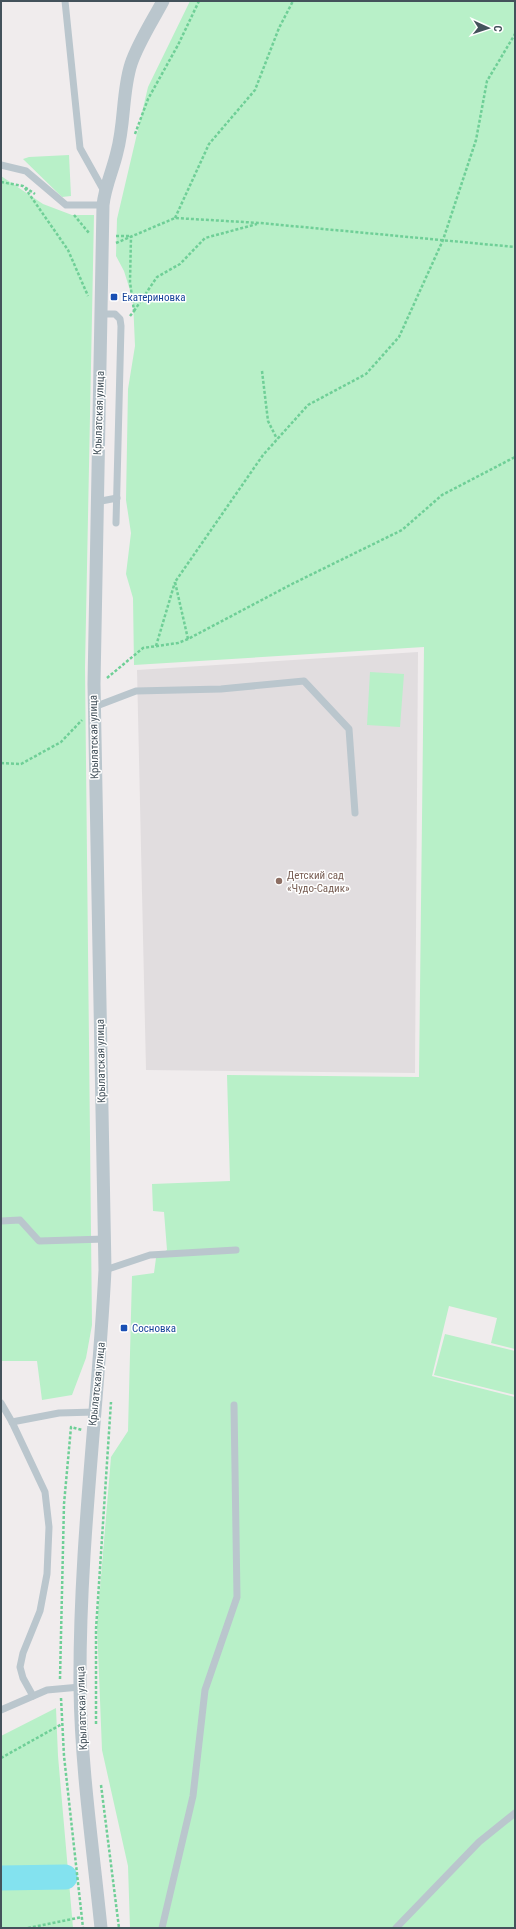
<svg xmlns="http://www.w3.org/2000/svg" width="516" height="1929" font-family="'Roboto Condensed',sans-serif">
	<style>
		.education { fill: #e1dddf }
		.green { fill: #b8f0c8 }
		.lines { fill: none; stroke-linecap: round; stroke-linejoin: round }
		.river { stroke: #83e2ef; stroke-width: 25 }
		.path { stroke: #6fcf97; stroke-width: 2.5; stroke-dasharray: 3 2; stroke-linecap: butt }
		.lane { stroke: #bac6cd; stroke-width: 7 }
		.street { stroke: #bac6cd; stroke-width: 13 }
		.transit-dot { fill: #1a4fb4; stroke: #fff; stroke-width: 1.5 }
		.education-dot { fill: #8d6e63; stroke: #fff; stroke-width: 1.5 }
		.labels { text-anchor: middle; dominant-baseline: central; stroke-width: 3; stroke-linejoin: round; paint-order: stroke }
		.transit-label { font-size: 11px; fill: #164399; stroke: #fff; text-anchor: start }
		.street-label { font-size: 11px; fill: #44525b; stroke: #fff }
		.education-label { font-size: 11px; fill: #785e54; stroke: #fff; text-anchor: start }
	</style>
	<rect width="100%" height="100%" fill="#f0eced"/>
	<!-- education -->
	<polygon class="education" points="418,652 415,1073 146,1070 137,670"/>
	<!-- green -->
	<g class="green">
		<polygon points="190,1 515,1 515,1349 491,1343 497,1318 449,1306 432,1376 515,1397 515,1928 130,1928 128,1866 102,1750 97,1625 111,1457 128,1431 132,1276 154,1273 156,1258 167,1250 164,1212 153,1211 152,1184 230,1181 227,1075 419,1077 424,647 134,665 133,598 126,574 131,533 126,500 128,389 135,346 133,300 124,271 116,256 117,219 148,87"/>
		<polygon points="69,155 71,196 62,197 23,159 29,157"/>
		<polygon points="1,176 43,204 72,215 94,215 85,668 92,1325 86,1358 72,1395 42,1400 37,1361 1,1361"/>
		<polygon points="370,672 404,674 400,727 367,725"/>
		<polygon points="445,1334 515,1351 515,1395 434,1375"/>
		<polygon points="56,1708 58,1756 73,1928 1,1928 1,1736"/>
	</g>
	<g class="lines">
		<!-- river -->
		<polyline class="river" points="1,1878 65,1877"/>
		<!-- path -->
		<g class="path">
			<polyline points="135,134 148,99 178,45 199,1"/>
			<polyline points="1,182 23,186 35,194"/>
			<polyline points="25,188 68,250 88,296"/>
			<polyline points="74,215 89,233"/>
			<polyline points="175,218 209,144 255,90 279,28 293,1"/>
			<polyline points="116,236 129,236"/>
			<polyline points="116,243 175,218 260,223 515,247"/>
			<polyline points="134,311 157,277 180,264 205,238 257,224"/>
			<polyline points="130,316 134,311 130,282 131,236"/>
			<polyline points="262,371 268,421 277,439"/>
			<polyline points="188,639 175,582 263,455 308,405 366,374 399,337 443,240 476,140 487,81 515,34"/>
			<polyline points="156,646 175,582"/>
			<polyline points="107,678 143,648 178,643 188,639 292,584 402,530 442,495 515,457"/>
			<polyline points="1,763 21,764 61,742 82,720"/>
			<polyline points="60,1679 64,1504 71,1427 82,1430"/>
			<polyline points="61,1698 64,1756 83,1928"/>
			<polyline points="96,1724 96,1629 111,1402"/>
			<polyline points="1,1758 62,1724"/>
			<polyline points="101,1785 119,1928"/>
			<polyline points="28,1928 82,1917"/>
		</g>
		<!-- lane -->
		<g class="lane">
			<polyline points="65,1 80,148 104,191"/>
			<polyline points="1,165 26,171 66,205 103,205"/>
			<polyline points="102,314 115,314 120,319 121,326 116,523"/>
			<polyline points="96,502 117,498"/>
			<polyline points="94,707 136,691 221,689 304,681 349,729 355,813"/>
			<polyline points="1,1221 20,1220 39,1241 105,1239"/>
			<polyline points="105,1270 150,1255 236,1250"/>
			<polyline points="1,1403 12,1422 45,1492 49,1527 47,1574 40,1611 23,1653 20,1667 23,1678 33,1696"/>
			<polyline points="12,1422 59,1413 95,1412"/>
			<polyline points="1,1710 47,1690 80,1687"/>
			<polyline points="162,1928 193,1796 205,1690 237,1597 234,1405"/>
			<polyline points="396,1928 479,1842 515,1813"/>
		</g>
		<!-- street -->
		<path class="street" d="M101,1928C93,1848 81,1768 80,1687C79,1548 98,1409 105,1270L94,684L103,205C105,186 113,170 117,152C125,123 122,92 131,64C138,43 153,20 163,1"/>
	</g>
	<!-- markers -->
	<g class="transit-dot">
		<rect x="110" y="293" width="8" height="8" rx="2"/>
		<rect x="120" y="1324" width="8" height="8" rx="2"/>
	</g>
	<circle class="education-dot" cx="279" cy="881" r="4"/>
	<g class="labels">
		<!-- transit labels -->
		<g class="transit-label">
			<text x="122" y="297">Екатериновка</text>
			<text x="132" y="1328">Сосновка</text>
		</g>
		<!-- street labels -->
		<g class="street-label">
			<text transform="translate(99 413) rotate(-88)">Крылатская улица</text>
			<text transform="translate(94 737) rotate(-91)">Крылатская улица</text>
			<text transform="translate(101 1061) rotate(-91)">Крылатская улица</text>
			<text transform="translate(97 1384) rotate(-84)">Крылатская улица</text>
			<text transform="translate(82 1708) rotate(-92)">Крылатская улица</text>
		</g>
		<!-- education labels -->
		<g class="education-label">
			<text x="287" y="875">Детский сад<tspan x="287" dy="13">«Чудо-Садик»</tspan></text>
		</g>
	</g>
	<!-- border -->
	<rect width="516" height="1929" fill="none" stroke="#44525b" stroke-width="4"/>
	<!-- north arrow -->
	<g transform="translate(488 28) rotate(93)" stroke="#ffffff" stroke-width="3" paint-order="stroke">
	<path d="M0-3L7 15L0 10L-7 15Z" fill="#44525b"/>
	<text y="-6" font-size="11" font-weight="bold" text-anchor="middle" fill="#44525b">С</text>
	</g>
</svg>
